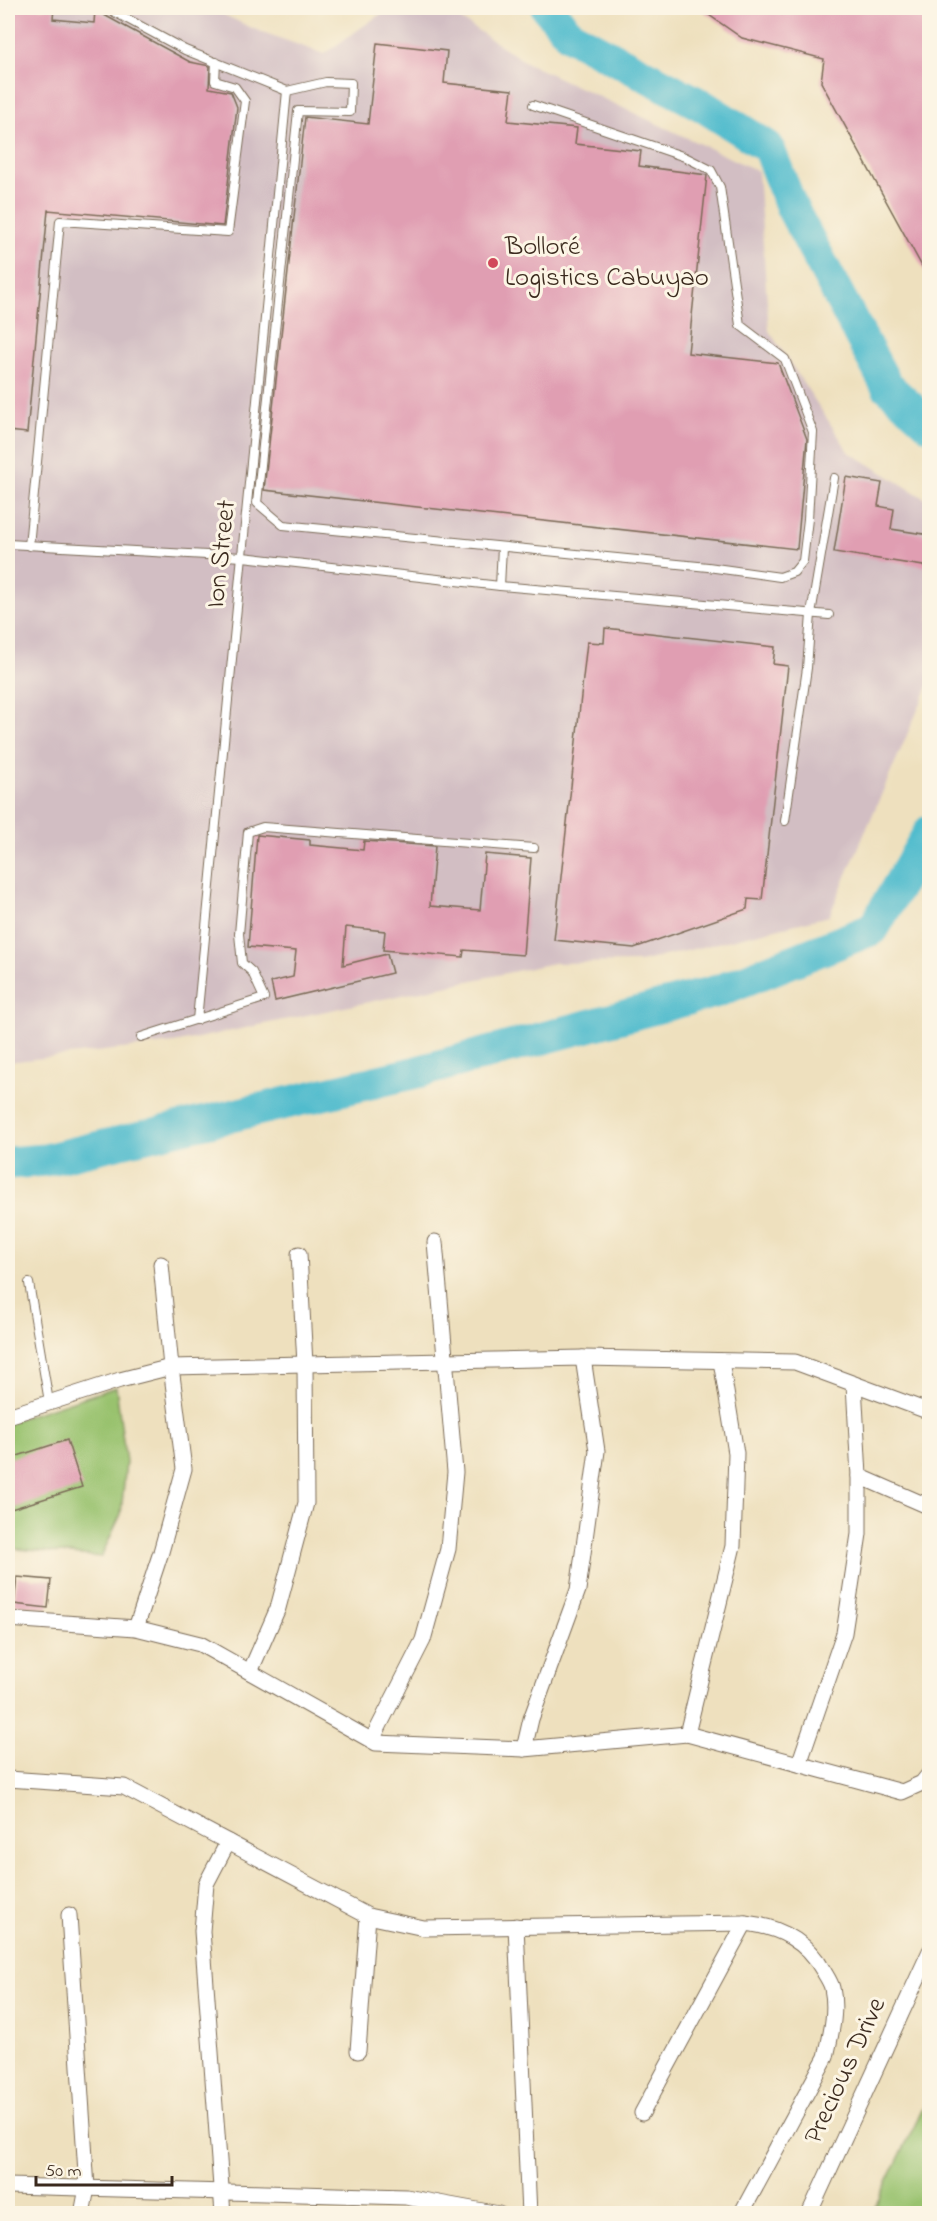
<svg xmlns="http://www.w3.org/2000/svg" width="937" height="2221" font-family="'Indie Flower',sans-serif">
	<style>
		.industrial { fill: #d2bec3 }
		.green { fill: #99c26e; stroke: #6a7646; stroke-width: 1.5 }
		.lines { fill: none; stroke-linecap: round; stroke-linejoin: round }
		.river { stroke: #51bccd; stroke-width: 33 }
		.building { fill: #e09eb2 }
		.service-casing { stroke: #7a6a56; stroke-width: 10 }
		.minor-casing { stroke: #7a6a56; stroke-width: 17 }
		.service { stroke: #fff; stroke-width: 8 }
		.minor { stroke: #fff; stroke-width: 15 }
		.poi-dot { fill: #d1495b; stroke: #fcf5e5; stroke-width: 2 }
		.labels { text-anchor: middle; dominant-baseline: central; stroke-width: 6; stroke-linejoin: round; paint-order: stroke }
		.poi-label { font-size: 27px; fill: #3b2a1e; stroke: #fcf5e5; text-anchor: start }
		.street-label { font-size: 27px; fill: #3b2a1e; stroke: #fcf5e5 }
	</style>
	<rect width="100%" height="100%" fill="#fcf5e5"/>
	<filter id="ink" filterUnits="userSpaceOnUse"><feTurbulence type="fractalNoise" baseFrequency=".0167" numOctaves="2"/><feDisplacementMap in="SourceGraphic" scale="12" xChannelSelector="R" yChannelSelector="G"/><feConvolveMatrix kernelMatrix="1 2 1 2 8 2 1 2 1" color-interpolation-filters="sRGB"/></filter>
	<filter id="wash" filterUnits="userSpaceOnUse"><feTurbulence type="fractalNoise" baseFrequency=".008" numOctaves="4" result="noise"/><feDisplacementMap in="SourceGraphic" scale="24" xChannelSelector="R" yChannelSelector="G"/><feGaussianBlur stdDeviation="1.35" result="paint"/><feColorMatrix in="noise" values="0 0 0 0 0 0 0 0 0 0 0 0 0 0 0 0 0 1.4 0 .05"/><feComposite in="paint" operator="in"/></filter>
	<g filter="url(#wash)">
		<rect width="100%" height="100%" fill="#eee0be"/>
		<!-- industrial -->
		<polygon class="industrial" points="8,8 210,8 254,29 324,54 389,8 444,8 527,63 758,171 769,331 849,452 929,501 929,684 829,916 640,962 554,963 174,1043 8,1062"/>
		<!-- green -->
		<g class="green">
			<polygon points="116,1387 126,1462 121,1514 101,1557 8,1548 8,1422"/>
			<polygon points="929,2096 929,2213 872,2213"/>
		</g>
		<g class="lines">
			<!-- river -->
			<g class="river">
				<polyline points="547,8 570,35 703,106 768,147 792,208 887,386 930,425"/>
				<polyline points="8,1163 45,1160 417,1072 718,991 873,929 930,831"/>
			</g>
		</g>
		<g id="blocks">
			<!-- building -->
			<g class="building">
				<polygon points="8,8 54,8 53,19 94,23 95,10 190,62 210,66 209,88 231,92 237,107 223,226 48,210 27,433 8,431"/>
				<polygon points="699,8 930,8 930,281 821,82 824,59 742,38"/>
				<polygon points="377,43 447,51 444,83 512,90 508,121 577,128 575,144 641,151 639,166 707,175 688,353 778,363 807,439 797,549 264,490 305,117 368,124"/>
				<polygon points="846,477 882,483 878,506 894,509 891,529 930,535 930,567 834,552"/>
				<polygon points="605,628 775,647 773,664 788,666 762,900 748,899 747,909 634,948 554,940 587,642 604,643"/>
				<polygon points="257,835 310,840 310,845 363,850 364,841 435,846 430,906 480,910 485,854 531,858 523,955 464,950 463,957 383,950 385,931 346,927 343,965 387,954 392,973 275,1001 271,982 293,977 296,951 248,947"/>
				<polygon points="67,1440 82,1487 8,1510 8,1459"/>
				<polygon points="17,1577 51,1580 48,1608 14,1604"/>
			</g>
		</g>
	</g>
	<g filter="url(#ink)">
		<use href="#blocks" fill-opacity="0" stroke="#7a6a56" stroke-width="1.5"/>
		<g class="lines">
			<!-- service casing -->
			<g class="service-casing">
				<g id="service">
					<polyline points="107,8 185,50 287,91 326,82 351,83 350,112 298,111 257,503 283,525 708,567 780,577 794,572 803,561 808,519 813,432 785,359 740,325 720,187 711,170 685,157 533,105"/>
					<polyline points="8,544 243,557 500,586 829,615"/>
					<polyline points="29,546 60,221 228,232 245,101 235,87 215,81 216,62"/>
					<polyline points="500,586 502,547"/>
					<polyline points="785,821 807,668 811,614 834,478"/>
					<polyline points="197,1020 287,91"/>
					<polyline points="141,1037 264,998 252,972 242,963 239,934 248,832 263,827 534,848"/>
					<polyline points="29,1283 49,1402"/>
				</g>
			</g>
			<!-- minor casing -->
			<g class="minor-casing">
				<g id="minor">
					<polyline points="583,1358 597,1451 578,1590 531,1719 524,1749 687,1734"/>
					<polyline points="721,1361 736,1453 733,1546 687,1734 902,1792 922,1783 930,1773"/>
					<polyline points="8,1416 120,1380 171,1367 583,1358 795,1362 930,1412"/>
					<polyline points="859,1476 930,1507"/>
					<polyline points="8,1619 136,1628 200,1644 376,1743 524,1749"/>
					<polyline points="136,1628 161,1552 184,1469 171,1367 161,1264"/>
					<polyline points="250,1672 278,1608 306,1503 305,1364 299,1254"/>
					<polyline points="372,1740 423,1640 448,1549 455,1472 435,1242"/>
					<polyline points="799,1764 844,1633 859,1534 859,1476 854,1384"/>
					<path d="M8,1779L124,1787L368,1916L424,1928L745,1923C780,1927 807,1941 824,1972C827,1977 831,1983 832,1988C837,2011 831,2034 826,2057L741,2214"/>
					<polyline points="69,1915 87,2188 82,2214"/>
					<polyline points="516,1926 529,2214"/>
					<polyline points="358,2051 368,1916"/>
					<polyline points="642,2113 745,1923"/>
					<polyline points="8,2186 406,2197 499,2214"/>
					<polyline points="223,2214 202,1931 206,1884 228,1842"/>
					<polyline points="809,2214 930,1951"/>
				</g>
			</g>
			<!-- service -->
			<use href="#service" class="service"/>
			<!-- minor -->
			<use href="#minor" class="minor"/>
		</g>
	</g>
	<!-- markers -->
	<circle class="poi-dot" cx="493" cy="263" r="6"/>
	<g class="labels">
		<!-- poi labels -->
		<g class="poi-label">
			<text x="505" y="247">Bolloré<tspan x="505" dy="31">Logistics Cabuyao</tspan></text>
		</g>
		<!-- street labels -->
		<g class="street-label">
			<text transform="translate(222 554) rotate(-84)">Ion Street</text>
			<text transform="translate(846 2071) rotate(-65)">Precious Drive</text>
		</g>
	</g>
	<!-- margin -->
	<rect width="937" height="2221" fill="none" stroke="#fcf5e5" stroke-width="30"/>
	<!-- scale -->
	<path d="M36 2176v9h136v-9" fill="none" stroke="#3b2a1e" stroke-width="3"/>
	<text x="45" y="2176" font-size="18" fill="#3b2a1e" stroke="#fcf5e5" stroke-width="4.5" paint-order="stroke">50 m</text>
</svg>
